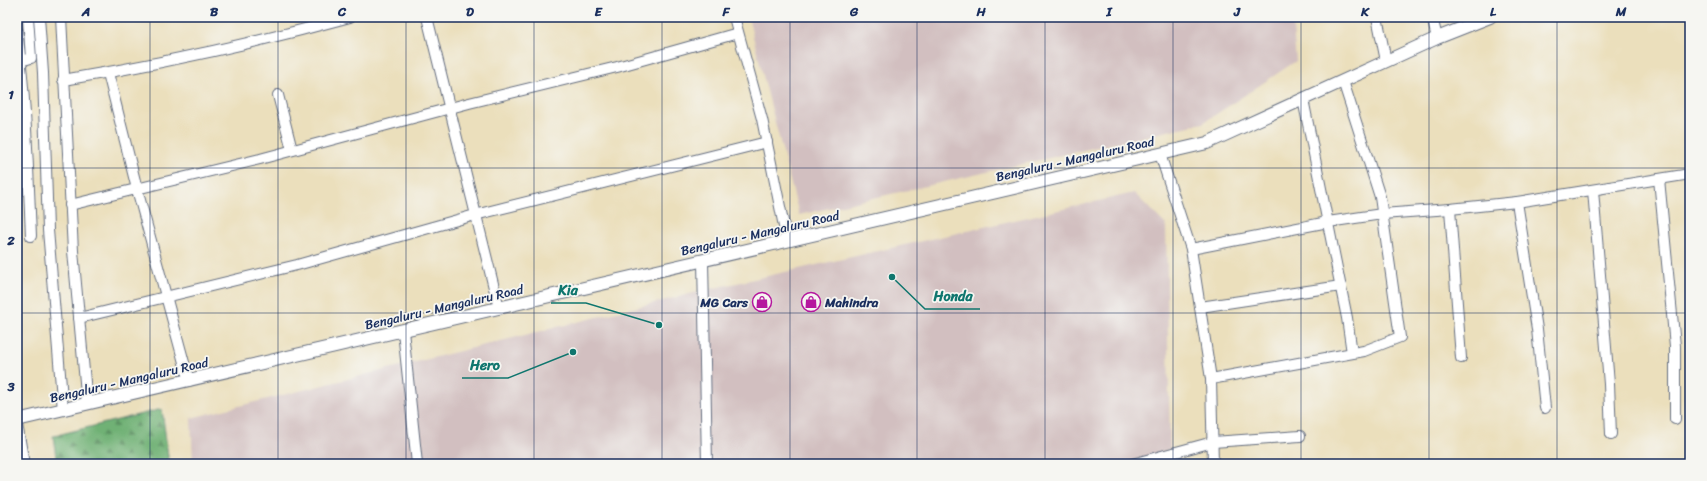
<svg xmlns="http://www.w3.org/2000/svg" width="1707" height="481" font-family="Sriracha,sans-serif">
	<style>
		.industrial { fill: #d2bfc0 }
		.forest { fill: url(#forest-firs); stroke: #467069 }
		.lines { fill: none; stroke-linecap: round; stroke-linejoin: round }
		.minor-casing { stroke: #646d7f; stroke-width: 12 }
		.tertiary-casing { stroke: #646d7f; stroke-width: 14 }
		.minor { stroke: #fff; stroke-width: 10 }
		.tertiary { stroke: #fff; stroke-width: 12 }
		.grid { fill: none; stroke: #1b2f5e; stroke-width: 1; stroke-opacity: 0.55 }
		.labels { text-anchor: middle; dominant-baseline: central; stroke-width: 3.5; stroke-linejoin: round; paint-order: stroke }
		.street-label { font-size: 13px; fill: #1b2f5e; stroke: #f6f6f2 }
		.poi-label { font-size: 13px; font-weight: bold; fill: #1b2f5e; stroke: #f6f6f2; text-anchor: end }
		.leader { fill: none; stroke: #0f766e; stroke-width: 1.5 }
		.callout-dot { fill: #0f766e; stroke: #f6f6f2; stroke-width: 1.5 }
		.callout-label { font-size: 14px; text-anchor: middle; font-weight: bold; fill: #0f766e; stroke: #f6f6f2; stroke-width: 3.5; stroke-linejoin: round; paint-order: stroke }
		.neatline { fill: none; stroke: #1b2f5e; stroke-width: 1.5 }
		.grid-label { font-size: 13px; text-anchor: middle; font-weight: bold; fill: #1b2f5e }
	</style>
	<defs>
		<pattern id="forest-firs" width="22" height="20" patternUnits="userSpaceOnUse"><rect width="22" height="20" fill="#70b174"/><path d="M5 1l3.5 6h-7zM16 11l3.5 6h-7z" fill="#5b9062"/></pattern>
	</defs>
	<rect width="100%" height="100%" fill="#f6f6f2"/>
	<filter id="ink" filterUnits="userSpaceOnUse"><feTurbulence type="fractalNoise" baseFrequency=".025" numOctaves="2"/><feDisplacementMap in="SourceGraphic" scale="8" xChannelSelector="R" yChannelSelector="G"/><feConvolveMatrix kernelMatrix="1 2 1 2 8 2 1 2 1" color-interpolation-filters="sRGB"/></filter>
	<filter id="wash" filterUnits="userSpaceOnUse"><feTurbulence type="fractalNoise" baseFrequency=".012" numOctaves="4" result="noise"/><feDisplacementMap in="SourceGraphic" scale="16" xChannelSelector="R" yChannelSelector="G"/><feGaussianBlur stdDeviation="0.9" result="paint"/><feColorMatrix in="noise" values="0 0 0 0 0 0 0 0 0 0 0 0 0 0 0 0 0 1.4 0 .05"/><feComposite in="paint" operator="in"/></filter>
	<g filter="url(#wash)">
		<rect width="100%" height="100%" fill="#ebdfbc"/>
		<!-- industrial -->
		<g class="industrial">
			<polygon points="748,17 1292,17 1296,61 1203,123 799,215"/>
			<polygon points="1134,193 1166,225 1170,449 1141,464 193,464 191,418 706,290"/>
		</g>
		<!-- forest -->
		<polygon class="forest" points="162,409 169,464 57,464 53,436"/>
	</g>
	<g filter="url(#ink)">
		<g class="lines">
			<!-- minor casing -->
			<g class="minor-casing">
				<g id="minor">
					<polyline points="39,17 43,73 48,230 63,410"/>
					<polyline points="61,17 73,251 87,404"/>
					<polyline points="427,17 499,308"/>
					<polyline points="734,17 762,119 787,241"/>
					<polyline points="1377,17 1386,61"/>
					<polyline points="1432,17 1437,38"/>
					<path d="M17,31C26,99 28,167 31,236"/>
					<polyline points="17,62 31,58 28,17"/>
					<polyline points="108,73 137,189 189,381"/>
					<path d="M63,80C160,64 256,43 350,17"/>
					<polyline points="278,95 292,150"/>
					<polyline points="1303,99 1347,318 1352,353"/>
					<polyline points="1160,154 1191,249 1211,379 1213,464"/>
					<polyline points="1659,179 1675,346 1675,419"/>
					<polyline points="1593,190 1609,384 1611,434"/>
					<polyline points="70,205 260,159 469,103 617,67 738,33"/>
					<polyline points="1450,209 1461,358"/>
					<polyline points="1191,249 1328,222 1382,214 1450,209 1517,202"/>
					<polyline points="703,261 707,464"/>
					<polyline points="1200,307 1341,286"/>
					<polyline points="79,318 297,265 475,215 767,142"/>
					<polyline points="403,331 417,464"/>
					<polyline points="1211,379 1364,351 1400,337 1380,197 1343,81"/>
					<polyline points="1545,408 1537,329 1517,202 1690,174"/>
					<polyline points="17,424 24,464"/>
					<polyline points="1132,464 1213,442 1300,436"/>
				</g>
			</g>
			<!-- tertiary casing -->
			<g class="tertiary-casing">
				<polyline id="tertiary" points="17,420 1207,143 1437,38 1490,17"/>
			</g>
			<!-- minor -->
			<use href="#minor" class="minor"/>
			<!-- tertiary -->
			<use href="#tertiary" class="tertiary"/>
		</g>
	</g>
	<!-- grid -->
	<path class="grid" d="M150,17V464M278,17V464M406,17V464M534,17V464M662,17V464M790,17V464M917,17V464M1045,17V464M1173,17V464M1301,17V464M1429,17V464M1557,17V464M17,168H1690M17,313H1690"/>
	<!-- icons -->
	<defs>
		<g id="shop-ring" transform="scale(1)"><circle r="9.5" fill="#f6f6f2" stroke="#b5179e" stroke-width="1.5"/><path d="M-5-2.5h2.3a2.7 3.5 0 0 1 5.4 0H5L5.5 6h-11ZM-1.5-2.5h3a1.5 2.3 0 0 0-3 0Z" fill="#b5179e"/></g>
	</defs>
	<g fill-rule="evenodd">
		<use href="#shop-ring" x="762" y="302"/>
		<use href="#shop-ring" x="811" y="302"/>
	</g>
	<g class="labels">
		<!-- street labels -->
		<g class="street-label">
			<text transform="translate(1075 159) rotate(-13)">Bengaluru - Mangaluru Road</text>
			<text transform="translate(760 233) rotate(-13)">Bengaluru - Mangaluru Road</text>
			<text transform="translate(444 307) rotate(-13)">Bengaluru - Mangaluru Road</text>
			<text transform="translate(129 380) rotate(-13)">Bengaluru - Mangaluru Road</text>
		</g>
		<!-- poi labels -->
		<g class="poi-label">
			<text x="748" y="302">MG Cars</text>
			<text x="825" y="302" text-anchor="start">Mahindra</text>
		</g>
	</g>
	<!-- callouts -->
	<path class="leader" d="M659 325L586 303H551M892 277L925 309H980M573 352L508 378H462"/>
	<g class="callout-dot">
		<circle cx="659" cy="325" r="4"/>
		<circle cx="892" cy="277" r="4"/>
		<circle cx="573" cy="352" r="4"/>
	</g>
	<g class="callout-label">
		<text x="568" y="295">Kia</text>
		<text x="953" y="301">Honda</text>
		<text x="485" y="370">Hero</text>
	</g>
	<!-- margin -->
	<rect width="1707" height="481" fill="none" stroke="#f6f6f2" stroke-width="44"/>
	<rect x="22" y="22" width="1663" height="437" class="neatline"/>
	<g class="grid-label">
		<text x="86" y="16">A</text>
		<text x="214" y="16">B</text>
		<text x="342" y="16">C</text>
		<text x="470" y="16">D</text>
		<text x="598" y="16">E</text>
		<text x="726" y="16">F</text>
		<text x="854" y="16">G</text>
		<text x="981" y="16">H</text>
		<text x="1109" y="16">I</text>
		<text x="1237" y="16">J</text>
		<text x="1365" y="16">K</text>
		<text x="1493" y="16">L</text>
		<text x="1621" y="16">M</text>
		<text x="11" y="99">1</text>
		<text x="11" y="245">2</text>
		<text x="11" y="391">3</text>
	</g>
</svg>
